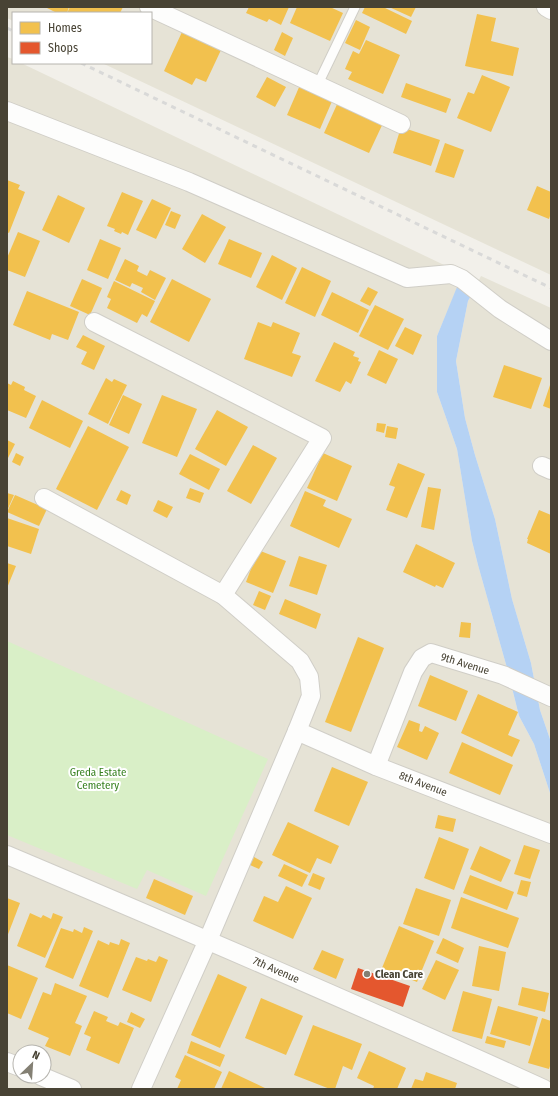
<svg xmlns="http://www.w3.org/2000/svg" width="558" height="1096" font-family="'Fira Sans Condensed',sans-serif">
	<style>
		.residential { fill: #e6e3d6; fill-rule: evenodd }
		.green { fill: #d9efc7 }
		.water { fill: #b5d2f4 }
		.homes { fill: #f2c14e }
		.shops { fill: #e4572e }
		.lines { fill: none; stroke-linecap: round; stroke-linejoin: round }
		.lane-casing { stroke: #d0cec7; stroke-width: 11 }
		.street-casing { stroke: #d0cec7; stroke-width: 20 }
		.lane { stroke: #fdfdfc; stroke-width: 9 }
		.street { stroke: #fdfdfc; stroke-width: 18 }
		.rail { stroke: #d9d9d8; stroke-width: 3; stroke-dasharray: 5 5; stroke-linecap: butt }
		.poi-dot { fill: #848074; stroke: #fff; stroke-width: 1.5 }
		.labels { text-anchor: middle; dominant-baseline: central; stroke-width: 4; stroke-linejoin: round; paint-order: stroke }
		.street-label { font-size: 11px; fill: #484334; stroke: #fff }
		.park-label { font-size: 11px; fill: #378120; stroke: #fff }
		.poi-label { font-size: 11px; font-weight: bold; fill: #484334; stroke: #fff; text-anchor: start }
	</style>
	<rect width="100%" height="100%" fill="#f2f0ea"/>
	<!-- residential -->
	<g class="residential">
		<polygon points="7,7 551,7 551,275 102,63 151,63 151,13 13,13 13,21 7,18"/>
		<path d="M7,57L13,59V63H21L463,274L437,336V392L457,449L472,541L478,565L507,668L519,716L534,744L551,796V1089H7ZM20,1052H44V1076H20Z"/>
		<polygon points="481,276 551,308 551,742 540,710 531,663 512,599 495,519 475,455 465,418 456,361 468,301"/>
	</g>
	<!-- green -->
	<polygon class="green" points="7,641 268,759 206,896 147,870 137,889 7,835"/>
	<!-- water -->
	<polygon class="water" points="457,287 473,292 468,301 456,361 465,418 475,455 495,519 512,599 531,663 540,710 551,742 551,796 534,744 519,716 507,668 478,565 472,541 457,449 437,392 437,336"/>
	<!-- homes -->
	<g class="homes">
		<polygon points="47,7 69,7 67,13 57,13 47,8"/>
		<polygon points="70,7 123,7 120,13 67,13"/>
		<polygon points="249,7 289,7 281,25 269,19 267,22 246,13"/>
		<polygon points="297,7 330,7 343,13 330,41 290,23"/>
		<polygon points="365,7 383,7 412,21 406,34 362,13"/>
		<polygon points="389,7 416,7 411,17"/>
		<polygon points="477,14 496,18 491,41 519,48 513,76 465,66"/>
		<polygon points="356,20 370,27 360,50 345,43"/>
		<polygon points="182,32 221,50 206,82 196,78 192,85 164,71"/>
		<polygon points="282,32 293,38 285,56 274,50"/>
		<polygon points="366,40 400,55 383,94 348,79 352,72 345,69 353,51 359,54"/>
		<polygon points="482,75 510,87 491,132 457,118 468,92 474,94"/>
		<polygon points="267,77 286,87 275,107 256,97"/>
		<polygon points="406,83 451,99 446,113 401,97"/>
		<polygon points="300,85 333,99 320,129 287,115"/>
		<polygon points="339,100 384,121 369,153 324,133"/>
		<polygon points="401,127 440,140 431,166 393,153"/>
		<polygon points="445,143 464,150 454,178 435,172"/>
		<polygon points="7,180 20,185 18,189 25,192 9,233 7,232"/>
		<polygon points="537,186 551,192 551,213 549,219 527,210"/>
		<polygon points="122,192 143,201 128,235 122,232 121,234 114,231 115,229 107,226"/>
		<polygon points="58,195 85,208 69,243 42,230"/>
		<polygon points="152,199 171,208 156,239 136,230"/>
		<polygon points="171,211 181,215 175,229 165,225"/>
		<polygon points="202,214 226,227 205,263 182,249"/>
		<polygon points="18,232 40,241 25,277 7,270 7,258"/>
		<polygon points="100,239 121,248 108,279 87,270"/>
		<polygon points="229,239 262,253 251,278 218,264"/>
		<polygon points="272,255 297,268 282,300 256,287"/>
		<polygon points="125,259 139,266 137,271 147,276 150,270 166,278 155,300 141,292 143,288 132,283 130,287 115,280"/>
		<polygon points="302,267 331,281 315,317 285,303"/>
		<polygon points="82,279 102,288 90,315 70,306"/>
		<polygon points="172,279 211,299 189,342 150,322"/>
		<polygon points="114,281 155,301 147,317 142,314 137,323 107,308 111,299 107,297"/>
		<polygon points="368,287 378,292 370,306 360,301"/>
		<polygon points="27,291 79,312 68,340 52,334 50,340 13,325"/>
		<polygon points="332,292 369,310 358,333 321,315"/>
		<polygon points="375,305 404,319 388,350 359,336"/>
		<polygon points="258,322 271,327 273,322 300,333 292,353 301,356 292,377 244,359"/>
		<polygon points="405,327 422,335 413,355 395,346"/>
		<polygon points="83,335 105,346 94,370 81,364 87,352 76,347"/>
		<polygon points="334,342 355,352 353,356 359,358 358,361 361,362 351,384 346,381 340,392 315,381"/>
		<polygon points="379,350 398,359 386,384 367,375"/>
		<polygon points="504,365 542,378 531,409 493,397"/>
		<polygon points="106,378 112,382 114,379 127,385 108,424 88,414"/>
		<polygon points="13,381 25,387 24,390 36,396 26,418 7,410 7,383 11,385"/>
		<polygon points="551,382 551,409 543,406"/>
		<polygon points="123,395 142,404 129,434 109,425"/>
		<polygon points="162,395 197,409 177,457 142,443"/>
		<polygon points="42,400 83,421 70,448 29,428"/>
		<polygon points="217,410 248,427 226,466 195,449"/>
		<polygon points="377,423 386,424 384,433 376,431"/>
		<polygon points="88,426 129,447 97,510 56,489"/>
		<polygon points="387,426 398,428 396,439 385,437"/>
		<polygon points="7,440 15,444 7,460"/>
		<polygon points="253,445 277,458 251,504 227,491"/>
		<polygon points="16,453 24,457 20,466 12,462"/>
		<polygon points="323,453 352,466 337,501 307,488"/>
		<polygon points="190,454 220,469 209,490 179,474"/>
		<polygon points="398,463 425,474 407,518 386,510 395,487 389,485"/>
		<polygon points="428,487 441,489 434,530 421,527"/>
		<polygon points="190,488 204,493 200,503 186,498"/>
		<polygon points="121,490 131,495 127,505 116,500"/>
		<polygon points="305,491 326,500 323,506 352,519 339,548 290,526"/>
		<polygon points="7,493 14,495 7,511"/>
		<polygon points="15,495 47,509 39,526 7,512"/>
		<polygon points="158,500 173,507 167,518 153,511"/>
		<polygon points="539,510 551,515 551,554 527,543 528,539 527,539"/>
		<polygon points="7,518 39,529 31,554 7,546"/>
		<polygon points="416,544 455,563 443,588 436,585 435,587 403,572"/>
		<polygon points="258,550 286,561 273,593 246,582"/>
		<polygon points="299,556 327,565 317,595 289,586"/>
		<polygon points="7,563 16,566 7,588"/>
		<polygon points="259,591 271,596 265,610 253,605"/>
		<polygon points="285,599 321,614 316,629 279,614"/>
		<polygon points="461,622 471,623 470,638 459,637"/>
		<polygon points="358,637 384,648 351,732 325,722"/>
		<polygon points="430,675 468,691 456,721 418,706"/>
		<polygon points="478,694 518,712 508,735 520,740 512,757 461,733"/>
		<polygon points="409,720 420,724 419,731 422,732 425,726 439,733 427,760 397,747"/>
		<polygon points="462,742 513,765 500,795 449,773"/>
		<polygon points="332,767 368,782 349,826 314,811"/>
		<polygon points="438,815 456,819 453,832 435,828"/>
		<polygon points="288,822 339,846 331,864 317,858 310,873 272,855"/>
		<polygon points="439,837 469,849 454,890 424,878"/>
		<polygon points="524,845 540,850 530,879 514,874"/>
		<polygon points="480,846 511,860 501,882 470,869"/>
		<polygon points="254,857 263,862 259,869 250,865"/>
		<polygon points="284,864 308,875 302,887 278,876"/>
		<polygon points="313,873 325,878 320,890 308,885"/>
		<polygon points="470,875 514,892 507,910 463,893"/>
		<polygon points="154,879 193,896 185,915 146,898"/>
		<polygon points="521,880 531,882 527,897 517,894"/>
		<polygon points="286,886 312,898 293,939 253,921 264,896 278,902"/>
		<polygon points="416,888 451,900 439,936 403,924"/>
		<polygon points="461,897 519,918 508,948 451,928"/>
		<polygon points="7,898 20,903 7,937"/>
		<polygon points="30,913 41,918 43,915 51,919 53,913 63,917 45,958 17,946"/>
		<polygon points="399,926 434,941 417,982 382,968"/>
		<polygon points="84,927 93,931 73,979 45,967 61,928 73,932 74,929 82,933"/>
		<polygon points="443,938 464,948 458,963 436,953"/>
		<polygon points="121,939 130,943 108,998 79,986 98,940 109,945 110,942 119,945"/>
		<polygon points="479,946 506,952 499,991 472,986"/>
		<polygon points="322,950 344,959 336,979 313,969"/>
		<polygon points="159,956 168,960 151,1002 122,990 136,957 147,961 148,959 156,962"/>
		<polygon points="436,960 459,970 445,1000 422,989"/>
		<polygon points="7,965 38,978 21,1019 7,1013"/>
		<polygon points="218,974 247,987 220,1048 191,1035"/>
		<polygon points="55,983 87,996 75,1023 82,1026 70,1056 45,1046 49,1038 28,1029 43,992 51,995"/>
		<polygon points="522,987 549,993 545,1012 518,1005"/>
		<polygon points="463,991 492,999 482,1039 452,1031"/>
		<polygon points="261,998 303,1016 286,1055 245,1038"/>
		<polygon points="498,1006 538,1017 530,1046 490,1034"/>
		<polygon points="94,1011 108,1017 106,1021 118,1026 120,1022 134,1028 119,1064 86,1050 91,1037 84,1034"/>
		<polygon points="131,1012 145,1019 140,1028 127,1022"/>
		<polygon points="542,1018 551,1021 551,1063 549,1069 528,1063"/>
		<polygon points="313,1025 362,1044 352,1070 343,1066 335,1089 330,1089 294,1075"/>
		<polygon points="487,1036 506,1041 504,1048 485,1043"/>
		<polygon points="191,1041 225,1055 220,1067 187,1053"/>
		<polygon points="369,1051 406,1068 397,1089 373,1089 374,1086 357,1078"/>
		<polygon points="185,1055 222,1072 214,1089 177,1089 181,1080 175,1077"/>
		<polygon points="229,1071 267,1089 221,1089"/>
		<polygon points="426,1072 457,1083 455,1089 411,1089 415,1079 423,1081"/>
	</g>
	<!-- shops -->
	<polygon class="shops" points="358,968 410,986 403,1007 351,989"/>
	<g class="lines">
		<!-- lane casing -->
		<g class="lane-casing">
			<polyline id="lane" points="317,86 355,7"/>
		</g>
		<!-- street casing -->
		<g class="street-casing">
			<g id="street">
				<polyline points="149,7 401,124"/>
				<polyline points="546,7 551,10"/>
				<polyline points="7,111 189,182 407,278 451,274 462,279 500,309 551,341"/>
				<polyline points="94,322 322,438 223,595"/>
				<polyline points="542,466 551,470"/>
				<polyline points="44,498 223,595 300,661 309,677 311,696 297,731 208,940 141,1089"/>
				<polyline points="297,731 376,766 551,834"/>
				<polyline points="376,766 413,672 422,658 431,653 503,675 551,697"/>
				<path d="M7,855C187,931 366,1008 544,1089"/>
				<polyline points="7,1062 20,1067"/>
				<polyline points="41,1076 72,1089"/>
			</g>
		</g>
		<!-- lane -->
		<use href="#lane" class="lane"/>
		<!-- street -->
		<use href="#street" class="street"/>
		<!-- rail -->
		<g class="rail">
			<polyline points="7,28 13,31"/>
			<polyline points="81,63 551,288"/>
		</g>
	</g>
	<!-- markers -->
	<circle class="poi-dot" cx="367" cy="974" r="4"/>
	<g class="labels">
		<!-- street labels -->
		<g class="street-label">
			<text transform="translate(465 664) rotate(17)">9th Avenue</text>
			<text transform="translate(423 784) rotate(21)">8th Avenue</text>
			<text transform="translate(276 970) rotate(24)">7th Avenue</text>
		</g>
		<!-- park labels -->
		<g class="park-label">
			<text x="98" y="772">Greda Estate<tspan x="98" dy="13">Cemetery</tspan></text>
		</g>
		<!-- poi labels -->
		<g class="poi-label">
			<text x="375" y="974">Clean Care</text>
		</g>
	</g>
	<!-- border -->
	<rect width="558" height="1096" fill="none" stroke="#484334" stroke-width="16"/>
	<!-- legend -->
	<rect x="12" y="12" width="140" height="52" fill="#ffffff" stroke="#b6b4ae"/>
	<rect x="20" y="22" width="20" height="12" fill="#f2c14e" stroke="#b6b4ae"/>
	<text x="48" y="32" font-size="12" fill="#484334">Homes</text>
	<rect x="20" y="42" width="20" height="12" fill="#e4572e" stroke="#b6b4ae"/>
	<text x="48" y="52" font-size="12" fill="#484334">Shops</text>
	<!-- north arrow -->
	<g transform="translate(32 1064) rotate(25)"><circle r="19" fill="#ffffff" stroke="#b6b4ae"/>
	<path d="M0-3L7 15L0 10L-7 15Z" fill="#848074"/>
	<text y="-6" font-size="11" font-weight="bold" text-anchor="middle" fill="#484334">N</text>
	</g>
</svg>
